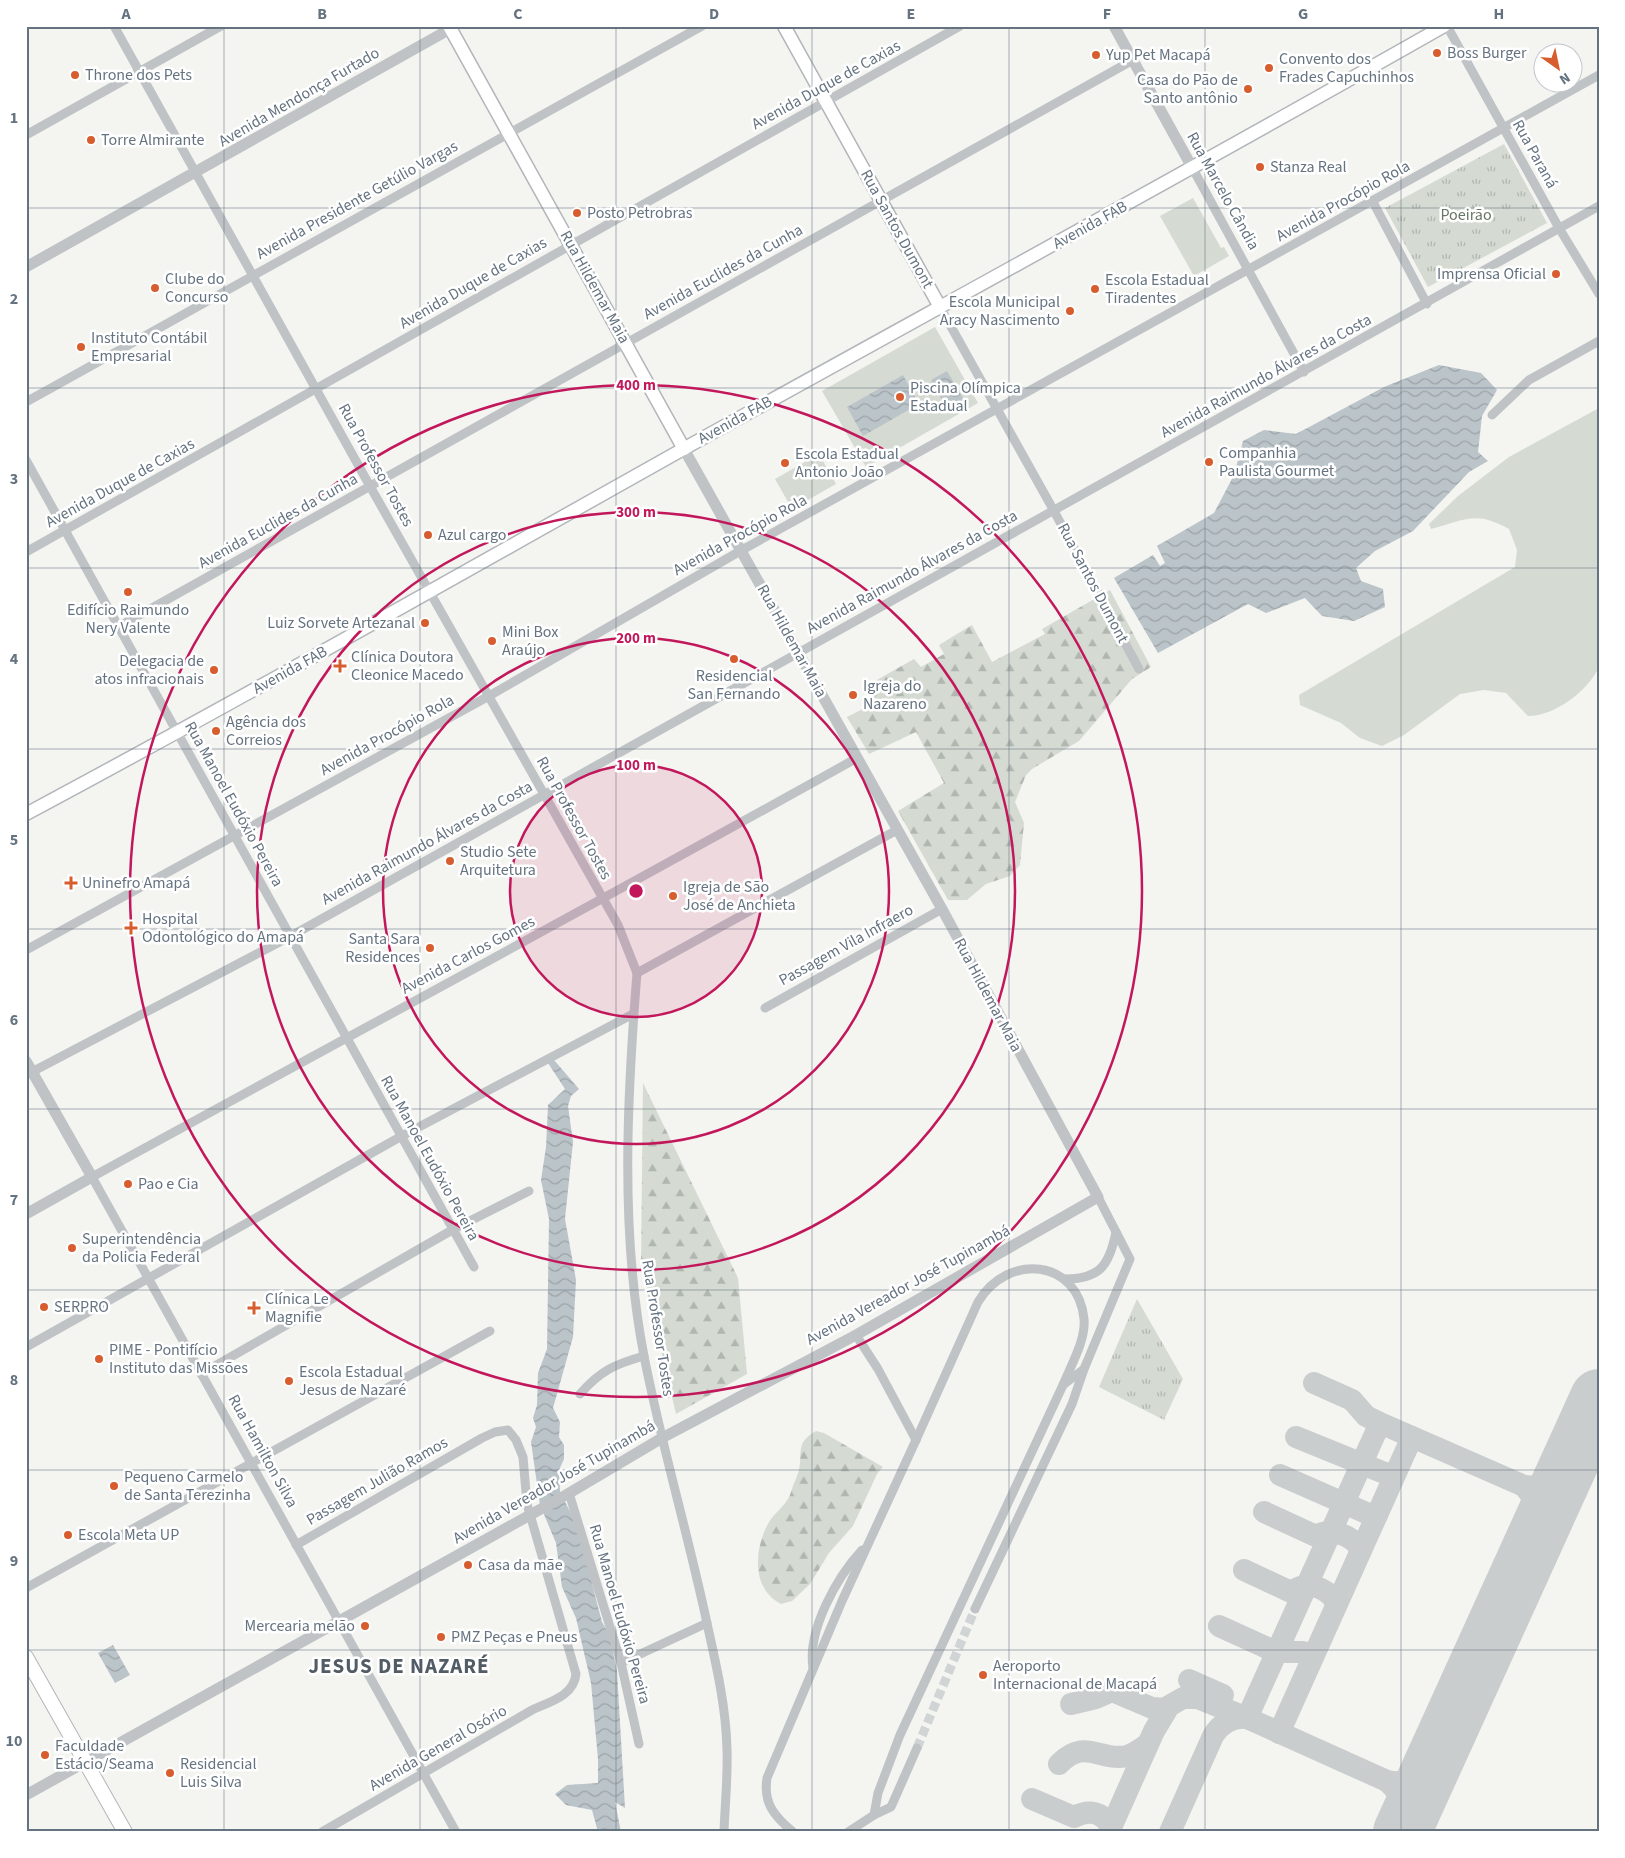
<svg xmlns="http://www.w3.org/2000/svg" width="1625" height="1858" font-family="'Source Sans 3',sans-serif">
	<style>
		.green { fill: #d5dbd2 }
		.forest { fill: url(#forest-firs) }
		.park { fill: url(#park-tufts) }
		.water { fill: url(#water-waves) }
		.lines { fill: none; stroke-linecap: round; stroke-linejoin: round }
		.taxiway { stroke: #cacdce; stroke-width: 22 }
		.runway { stroke: #cacdce; stroke-width: 58 }
		.minor-tunnel { stroke: #d0d4d5; stroke-width: 9; stroke-dasharray: 9 4.5; stroke-linecap: butt }
		.secondary-casing { stroke: #b2b6ba; stroke-width: 15 }
		.primary-casing { stroke: #b3b6ba; stroke-width: 16 }
		.minor { stroke: #bfc3c6; stroke-width: 9 }
		.tertiary { stroke: #bfc3c6; stroke-width: 11 }
		.secondary { stroke: #fff; stroke-width: 12 }
		.primary { stroke: #fff; stroke-width: 14 }
		.grid { fill: none; stroke: #657380; stroke-width: 1; stroke-opacity: 0.55 }
		.ring { fill: none; stroke: #c2185b; stroke-width: 2.5 }
		.poi-dot { fill: #d75d2e; stroke: #fff; stroke-width: 2 }
		.labels { text-anchor: middle; dominant-baseline: central; stroke-width: 5; stroke-linejoin: round; paint-order: stroke }
		.poi-label { font-size: 16px; fill: #657380; stroke: #fff; text-anchor: start }
		.street-label { font-size: 16px; fill: #657380; stroke: #fff }
		.park-label { font-size: 16px; fill: #667763; stroke: #fff }
		.district-label { font-size: 21px; font-weight: bold; letter-spacing: 1px; fill: #525c65; stroke: #fff }
		.centre { fill: #c2185b; stroke: #fff; stroke-width: 2.5 }
		.ring-label { font-size: 15px; text-anchor: middle; font-weight: bold; fill: #c2185b; stroke: #fff; stroke-width: 5; stroke-linejoin: round; paint-order: stroke }
		.neatline { fill: none; stroke: #657380; stroke-width: 2 }
		.grid-label { font-size: 16px; text-anchor: middle; font-weight: bold; fill: #657380 }
	</style>
	<defs>
		<pattern id="forest-firs" width="22" height="20" patternUnits="userSpaceOnUse" patternTransform="scale(1.25)"><rect width="22" height="20" fill="#d5dbd2"/><path d="M5 1l3.5 6h-7zM16 11l3.5 6h-7z" fill="#b0b6b0"/></pattern>
		<pattern id="park-tufts" width="24" height="20" patternUnits="userSpaceOnUse" patternTransform="scale(1.25)"><rect width="24" height="20" fill="#d5dbd2"/><path d="M3 7l-1-3M5 7V3M7 7l1-3M15 17l-1-3M17 17v-4M19 17l1-3" fill="none" stroke="#b0b6b0"/></pattern>
		<pattern id="water-waves" width="16" height="10" patternUnits="userSpaceOnUse" patternTransform="scale(1.25)"><rect width="16" height="10" fill="#bbc4c9"/><path d="M0 5q4-4 8 0t8 0" fill="none" stroke="#9ca4a8"/></pattern>
	</defs>
	<rect width="100%" height="100%" fill="#f4f4f1"/>
	<!-- green -->
	<g class="green">
		<polygon points="1193,198 1221,248 1224,247 1229,256 1194,276 1160,216"/>
		<polygon points="935,327 978,403 866,467 822,391"/>
		<path d="M1599,408V667C1588,691 1555,716 1528,716L1506,693L1484,690L1460,694L1404,735L1382,746L1360,738L1341,723L1300,705L1299,695L1515,567L1517,550L1509,529C1475,510 1465,520 1431,529L1429,524L1458,496L1509,457Z"/>
		<polygon points="819,454 836,484 792,509 775,479"/>
	</g>
	<!-- forest -->
	<g class="forest">
		<polygon points="1110,590 1151,667 1132,679 1079,741 1032,769 1026,775 1015,802 1024,823 1020,865 1010,876 986,884 967,900 948,900 898,811 944,783 916,732 869,754 847,717 876,702 868,685 914,659 921,667 944,654 939,645 972,625 992,662 1045,634 1042,629"/>
		<polygon points="643,1083 738,1278 747,1374 676,1414 641,1265"/>
		<path d="M816,1431L824,1433L883,1467L877,1474L853,1526L829,1553L810,1584L792,1601L781,1604C750,1589 754,1544 771,1519C778,1510 788,1503 791,1492C793,1485 797,1477 799,1470C803,1451 795,1443 816,1431Z"/>
	</g>
	<!-- park -->
	<g class="park">
		<polygon points="1504,144 1547,223 1428,287 1385,208"/>
		<polygon points="1137,1299 1183,1379 1164,1420 1099,1387"/>
	</g>
	<!-- water -->
	<g class="water">
		<polygon points="1439,365 1481,373 1497,390 1482,416 1478,452 1488,461 1469,472 1413,531 1375,551 1356,568 1361,581 1383,589 1385,607 1354,621 1322,616 1305,598 1266,613 1248,604 1158,653 1114,578 1153,555 1160,566 1165,563 1157,546 1214,513 1234,475 1243,441 1264,430 1296,434 1384,387"/>
		<polygon points="947,371 964,400 947,409 931,380"/>
		<polygon points="903,375 919,404 863,436 847,407"/>
		<polygon points="554,1060 579,1089 571,1096 568,1106 573,1142 565,1219 576,1280 573,1337 553,1408 560,1422 559,1437 564,1445 564,1459 559,1470 560,1492 578,1527 597,1603 602,1622 609,1634 617,1671 625,1808 615,1802 621,1832 598,1832 592,1810 566,1805 555,1794 567,1785 598,1783 598,1759 591,1683 576,1618 562,1587 556,1543 540,1505 531,1442 536,1427 533,1418 537,1405 538,1373 547,1349 549,1219 541,1180 546,1147 548,1105 565,1089 548,1063"/>
		<polygon points="113,1645 130,1675 115,1683 98,1653"/>
	</g>
	<g class="lines">
		<!-- taxiway -->
		<g class="taxiway">
			<path d="M1314,1383L1352,1400L1366,1416L1380,1423L1524,1486C1544,1488 1555,1483 1568,1467"/>
			<polyline points="1296,1437 1387,1474 1396,1472"/>
			<polyline points="1280,1475 1371,1515 1377,1515"/>
			<path d="M1524,1486C1536,1501 1543,1510 1539,1530"/>
			<path d="M1264,1512L1316,1536C1331,1527 1351,1535 1361,1549"/>
			<path d="M1244,1570L1291,1592C1308,1580 1326,1587 1337,1603"/>
			<polyline points="1219,1626 1276,1652 1303,1652 1311,1660"/>
			<polyline points="1189,1680 1223,1695"/>
			<polyline points="1071,1704 1096,1698 1112,1691 1152,1708 1166,1709"/>
			<polyline points="1247,1718 1380,1423"/>
			<polyline points="1279,1733 1412,1437"/>
			<path d="M1059,1764C1086,1737 1099,1762 1127,1756C1134,1754 1141,1749 1148,1744"/>
			<path d="M1387,1781C1404,1796 1406,1810 1403,1831"/>
			<path d="M1032,1799L1074,1817C1089,1809 1102,1812 1111,1826"/>
			<polyline points="1109,1832 1154,1731 1169,1706 1183,1698 1198,1698 1247,1718"/>
			<path d="M1170,1832L1213,1736C1220,1724 1233,1716 1247,1718L1387,1781C1407,1785 1418,1779 1433,1765"/>
		</g>
		<!-- runway -->
		<polyline class="runway" points="1402,1832 1599,1398"/>
		<!-- minor-tunnel -->
		<polyline class="minor-tunnel" points="917,1748 975,1609"/>
		<!-- secondary casing -->
		<g class="secondary-casing">
			<g id="secondary">
				<polyline points="449,26 684,449"/>
				<polyline points="784,26 940,307"/>
				<path d="M26,814C254,692 478,564 703,438C950,301 1198,166 1444,26"/>
			</g>
		</g>
		<!-- primary casing -->
		<g class="primary-casing">
			<polyline id="primary" points="26,1657 125,1832"/>
		</g>
		<!-- minor -->
		<g class="minor">
			<path d="M114,26L371,488L618,925L637,973C627,1098 620,1233 644,1356C662,1448 689,1537 708,1628C717,1668 726,1708 727,1749C728,1776 725,1804 724,1832"/>
			<polyline points="1447,26 1559,228 1599,294"/>
			<polyline points="26,135 221,26"/>
			<polyline points="1193,169 1304,372"/>
			<polyline points="1373,202 1427,304"/>
			<polyline points="940,307 1054,511 1139,669"/>
			<polyline points="26,402 702,26"/>
			<polyline points="1492,415 1529,380 1599,341"/>
			<polyline points="26,460 474,1267"/>
			<polyline points="26,552 960,26"/>
			<polyline points="118,627 1133,60"/>
			<polyline points="26,950 489,696 742,550 1599,75"/>
			<polyline points="637,973 897,830"/>
			<polyline points="765,1008 942,909"/>
			<polyline points="26,1075 291,936 1599,206"/>
			<path d="M1064,1279C1099,1279 1109,1267 1116,1232"/>
			<polyline points="26,1347 400,1137 633,1014"/>
			<polyline points="201,1374 454,1229 529,1191"/>
			<path d="M580,1394C600,1371 615,1364 644,1356"/>
			<path d="M916,1440L978,1302C1008,1252 1078,1259 1084,1319C1086,1340 1071,1365 1063,1385"/>
			<polyline points="569,1493 621,1663 639,1744"/>
			<path d="M296,1545L482,1438L495,1432L508,1430L516,1440L523,1457L527,1504L576,1674C574,1696 549,1702 532,1710L322,1832"/>
			<polyline points="26,1588 490,1331"/>
			<polyline points="975,1609 1072,1404 1084,1369 1130,1259 1098,1197"/>
			<polyline points="621,1663 707,1623"/>
			<path d="M813,1668C807,1630 837,1577 862,1550"/>
			<polyline points="874,1815 878,1793 900,1735 1063,1385 1084,1369"/>
			<path d="M456,1832L92,1177C347,1037 603,900 857,758"/>
			<path d="M793,1832C774,1816 763,1803 767,1778L842,1601L916,1440L878,1369L856,1335"/>
			<polyline points="848,1832 874,1815 891,1807 917,1748"/>
		</g>
		<!-- tertiary -->
		<g class="tertiary">
			<polyline points="1114,26 1193,169"/>
			<polyline points="26,267 450,29"/>
			<polyline points="26,1061 92,1177 26,1214"/>
			<polyline points="26,1795 566,1495 662,1438 856,1335 1098,1197 942,909 684,449"/>
		</g>
		<!-- secondary -->
		<use href="#secondary" class="secondary"/>
		<!-- primary -->
		<use href="#primary" class="primary"/>
	</g>
	<!-- grid -->
	<path class="grid" d="M224,26V1832M420,26V1832M616,26V1832M812,26V1832M1009,26V1832M1205,26V1832M1401,26V1832M26,208H1599M26,388H1599M26,568H1599M26,749H1599M26,929H1599M26,1109H1599M26,1290H1599M26,1470H1599M26,1650H1599"/>
	<!-- distance rings -->
	<circle cx="636" cy="891" r="126" fill="#c2185b" fill-opacity=".12"/>
	<g class="ring">
		<circle cx="636" cy="891" r="126"/>
		<circle cx="636" cy="891" r="253"/>
		<circle cx="636" cy="891" r="379"/>
		<circle cx="636" cy="891" r="506"/>
	</g>
	<!-- markers -->
	<g class="poi-dot">
		<circle cx="1437" cy="53" r="5"/>
		<circle cx="1096" cy="55" r="5"/>
		<circle cx="1269" cy="68" r="5"/>
		<circle cx="75" cy="75" r="5"/>
		<circle cx="1248" cy="89" r="5"/>
		<circle cx="91" cy="140" r="5"/>
		<circle cx="1260" cy="167" r="5"/>
		<circle cx="577" cy="213" r="5"/>
		<circle cx="1556" cy="274" r="5"/>
		<circle cx="155" cy="288" r="5"/>
		<circle cx="1095" cy="289" r="5"/>
		<circle cx="1070" cy="311" r="5"/>
		<circle cx="81" cy="347" r="5"/>
		<circle cx="900" cy="397" r="5"/>
		<circle cx="1209" cy="462" r="5"/>
		<circle cx="785" cy="463" r="5"/>
		<circle cx="428" cy="535" r="5"/>
		<circle cx="128" cy="592" r="5"/>
		<circle cx="425" cy="623" r="5"/>
		<circle cx="492" cy="641" r="5"/>
		<circle cx="734" cy="659" r="5"/>
		<path d="M337.5 658.5h5v5h5v5h-5v5h-5v-5h-5v-5h5z"/>
		<circle cx="214" cy="670" r="5"/>
		<circle cx="853" cy="695" r="5"/>
		<circle cx="216" cy="731" r="5"/>
		<circle cx="450" cy="861" r="5"/>
		<path d="M68.5 875.5h5v5h5v5h-5v5h-5v-5h-5v-5h5z"/>
		<circle cx="673" cy="896" r="5"/>
		<path d="M128.5 920.5h5v5h5v5h-5v5h-5v-5h-5v-5h5z"/>
		<circle cx="430" cy="948" r="5"/>
		<circle cx="128" cy="1184" r="5"/>
		<circle cx="72" cy="1248" r="5"/>
		<circle cx="44" cy="1307" r="5"/>
		<path d="M251.5 1300.5h5v5h5v5h-5v5h-5v-5h-5v-5h5z"/>
		<circle cx="99" cy="1359" r="5"/>
		<circle cx="289" cy="1381" r="5"/>
		<circle cx="114" cy="1486" r="5"/>
		<circle cx="68" cy="1535" r="5"/>
		<circle cx="468" cy="1565" r="5"/>
		<circle cx="365" cy="1626" r="5"/>
		<circle cx="441" cy="1637" r="5"/>
		<circle cx="983" cy="1675" r="5"/>
		<circle cx="45" cy="1755" r="5"/>
		<circle cx="170" cy="1773" r="5"/>
	</g>
	<g class="labels">
		<!-- poi labels -->
		<g class="poi-label">
			<text x="1447" y="53">Boss Burger</text>
			<text x="1106" y="55">Yup Pet Macapá</text>
			<text x="1279" y="59">Convento dos<tspan x="1279" dy="18">Frades Capuchinhos</tspan></text>
			<text x="85" y="75">Throne dos Pets</text>
			<text x="1238" y="80" text-anchor="end">Casa do Pão de<tspan x="1238" dy="18">Santo antônio</tspan></text>
			<text x="101" y="140">Torre Almirante</text>
			<text x="1270" y="167">Stanza Real</text>
			<text x="587" y="213">Posto Petrobras</text>
			<text x="1546" y="274" text-anchor="end">Imprensa Oficial</text>
			<text x="165" y="279">Clube do<tspan x="165" dy="18">Concurso</tspan></text>
			<text x="1105" y="280">Escola Estadual<tspan x="1105" dy="18">Tiradentes</tspan></text>
			<text x="1060" y="302" text-anchor="end">Escola Municipal<tspan x="1060" dy="18">Aracy Nascimento</tspan></text>
			<text x="91" y="338">Instituto Contábil<tspan x="91" dy="18">Empresarial</tspan></text>
			<text x="910" y="388">Piscina Olímpica<tspan x="910" dy="18">Estadual</tspan></text>
			<text x="1219" y="453">Companhia<tspan x="1219" dy="18">Paulista Gourmet</tspan></text>
			<text x="795" y="454">Escola Estadual<tspan x="795" dy="18">Antonio João</tspan></text>
			<text x="438" y="535">Azul cargo</text>
			<text x="128" y="610" text-anchor="middle">Edifício Raimundo<tspan x="128" dy="18">Nery Valente</tspan></text>
			<text x="415" y="623" text-anchor="end">Luiz Sorvete Artezanal</text>
			<text x="502" y="632">Mini Box<tspan x="502" dy="18">Araújo</tspan></text>
			<text x="351" y="657">Clínica Doutora<tspan x="351" dy="18">Cleonice Macedo</tspan></text>
			<text x="204" y="661" text-anchor="end">Delegacia de<tspan x="204" dy="18">atos infracionais</tspan></text>
			<text x="734" y="676" text-anchor="middle">Residencial<tspan x="734" dy="18">San Fernando</tspan></text>
			<text x="863" y="686">Igreja do<tspan x="863" dy="18">Nazareno</tspan></text>
			<text x="226" y="722">Agência dos<tspan x="226" dy="18">Correios</tspan></text>
			<text x="460" y="852">Studio Sete<tspan x="460" dy="18">Arquitetura</tspan></text>
			<text x="82" y="883">Uninefro Amapá</text>
			<text x="683" y="887">Igreja de São<tspan x="683" dy="18">José de Anchieta</tspan></text>
			<text x="142" y="919">Hospital<tspan x="142" dy="18">Odontológico do Amapá</tspan></text>
			<text x="420" y="939" text-anchor="end">Santa Sara<tspan x="420" dy="18">Residences</tspan></text>
			<text x="138" y="1184">Pao e Cia</text>
			<text x="82" y="1239">Superintendência<tspan x="82" dy="18">da Policia Federal</tspan></text>
			<text x="265" y="1299">Clínica Le<tspan x="265" dy="18">Magnifie</tspan></text>
			<text x="54" y="1307">SERPRO</text>
			<text x="109" y="1350">PIME - Pontifício<tspan x="109" dy="18">Instituto das Missões</tspan></text>
			<text x="299" y="1372">Escola Estadual<tspan x="299" dy="18">Jesus de Nazaré</tspan></text>
			<text x="124" y="1477">Pequeno Carmelo<tspan x="124" dy="18">de Santa Terezinha</tspan></text>
			<text x="78" y="1535">Escola Meta UP</text>
			<text x="478" y="1565">Casa da mãe</text>
			<text x="355" y="1626" text-anchor="end">Mercearia melão</text>
			<text x="451" y="1637">PMZ Peças e Pneus</text>
			<text x="993" y="1666">Aeroporto<tspan x="993" dy="18">Internacional de Macapá</tspan></text>
			<text x="55" y="1746">Faculdade<tspan x="55" dy="18">Estácio/Seama</tspan></text>
			<text x="180" y="1764">Residencial<tspan x="180" dy="18">Luis Silva</tspan></text>
		</g>
		<!-- street labels -->
		<g class="street-label">
			<text transform="translate(826 85) rotate(-29)">Avenida Duque de Caxias</text>
			<text transform="translate(299 97) rotate(-30)">Avenida Mendonça Furtado</text>
			<text transform="translate(1535 154) rotate(61)">Rua Paraná</text>
			<text transform="translate(1223 191) rotate(61)">Rua Marcelo Cândia</text>
			<text transform="translate(357 200) rotate(-29)">Avenida Presidente Getúlio Vargas</text>
			<text transform="translate(1343 201) rotate(-29)">Avenida Procópio Rola</text>
			<text transform="translate(1090 225) rotate(-29)">Avenida FAB</text>
			<text transform="translate(897 229) rotate(61)">Rua Santos Dumont</text>
			<text transform="translate(723 272) rotate(-29)">Avenida Euclides da Cunha</text>
			<text transform="translate(473 283) rotate(-30)">Avenida Duque de Caxias</text>
			<text transform="translate(595 287) rotate(61)">Rua Hildemar Maia</text>
			<text transform="translate(1266 376) rotate(-29)">Avenida Raimundo Álvares da Costa</text>
			<text transform="translate(735 420) rotate(-29)">Avenida FAB</text>
			<text transform="translate(376 465) rotate(61)">Rua Professor Tostes</text>
			<text transform="translate(120 483) rotate(-29)">Avenida Duque de Caxias</text>
			<text transform="translate(278 521) rotate(-29)">Avenida Euclides da Cunha</text>
			<text transform="translate(740 535) rotate(-29)">Avenida Procópio Rola</text>
			<text transform="translate(912 572) rotate(-29)">Avenida Raimundo Álvares da Costa</text>
			<text transform="translate(1093 583) rotate(62)">Rua Santos Dumont</text>
			<text transform="translate(792 641) rotate(61)">Rua Hildemar Maia</text>
			<text transform="translate(290 670) rotate(-29)">Avenida FAB</text>
			<text transform="translate(387 735) rotate(-29)">Avenida Procópio Rola</text>
			<text transform="translate(234 804) rotate(61)">Rua Manoel Eudóxio Pereira</text>
			<text transform="translate(574 818) rotate(61)">Rua Professor Tostes</text>
			<text transform="translate(427 843) rotate(-29)">Avenida Raimundo Álvares da Costa</text>
			<text transform="translate(846 945) rotate(-29)">Passagem Vila Infraero</text>
			<text transform="translate(468 955) rotate(-28)">Avenida Carlos Gomes</text>
			<text transform="translate(988 995) rotate(62)">Rua Hildemar Maia</text>
			<text transform="translate(430 1158) rotate(61)">Rua Manoel Eudóxio Pereira</text>
			<text transform="translate(908 1285) rotate(-29)">Avenida Vereador José Tupinambá</text>
			<text transform="translate(658 1328) rotate(81)">Rua Professor Tostes</text>
			<text transform="translate(263 1451) rotate(61)">Rua Hamilton Silva</text>
			<text transform="translate(377 1481) rotate(-30)">Passagem Julião Ramos</text>
			<text transform="translate(554 1482) rotate(-30)">Avenida Vereador José Tupinambá</text>
			<text transform="translate(620 1614) rotate(74)">Rua Manoel Eudóxio Pereira</text>
			<text transform="translate(438 1748) rotate(-30)">Avenida General Osório</text>
		</g>
		<!-- park labels -->
		<g class="park-label">
			<text x="1466" y="215">Poeirão</text>
		</g>
		<!-- district labels -->
		<g class="district-label">
			<text x="399" y="1666">JESUS DE NAZARÉ</text>
		</g>
	</g>
	<circle cx="636" cy="891" r="8" class="centre"/>
	<g class="ring-label">
		<text x="636" y="390">400 m</text>
		<text x="636" y="517">300 m</text>
		<text x="636" y="643">200 m</text>
		<text x="636" y="770">100 m</text>
	</g>
	<!-- border -->
	<rect width="1625" height="1858" fill="none" stroke="#ffffff" stroke-width="55"/>
	<!-- north arrow -->
	<g transform="translate(1558 68) rotate(147)"><circle r="24" fill="#ffffff" stroke="#c1c7cc"/>
	<path d="M0-4L9 19L0 12L-9 19Z" fill="#d75d2e"/>
	<text y="-8" font-size="14" font-weight="bold" text-anchor="middle" fill="#657380">N</text>
	</g>
	<rect x="28" y="28" width="1570" height="1802" class="neatline"/>
	<g class="grid-label">
		<text x="126" y="19">A</text>
		<text x="322" y="19">B</text>
		<text x="518" y="19">C</text>
		<text x="714" y="19">D</text>
		<text x="911" y="19">E</text>
		<text x="1107" y="19">F</text>
		<text x="1303" y="19">G</text>
		<text x="1499" y="19">H</text>
		<text x="14" y="123">1</text>
		<text x="14" y="304">2</text>
		<text x="14" y="484">3</text>
		<text x="14" y="664">4</text>
		<text x="14" y="845">5</text>
		<text x="14" y="1025">6</text>
		<text x="14" y="1205">7</text>
		<text x="14" y="1385">8</text>
		<text x="14" y="1566">9</text>
		<text x="14" y="1746">10</text>
	</g>
</svg>
